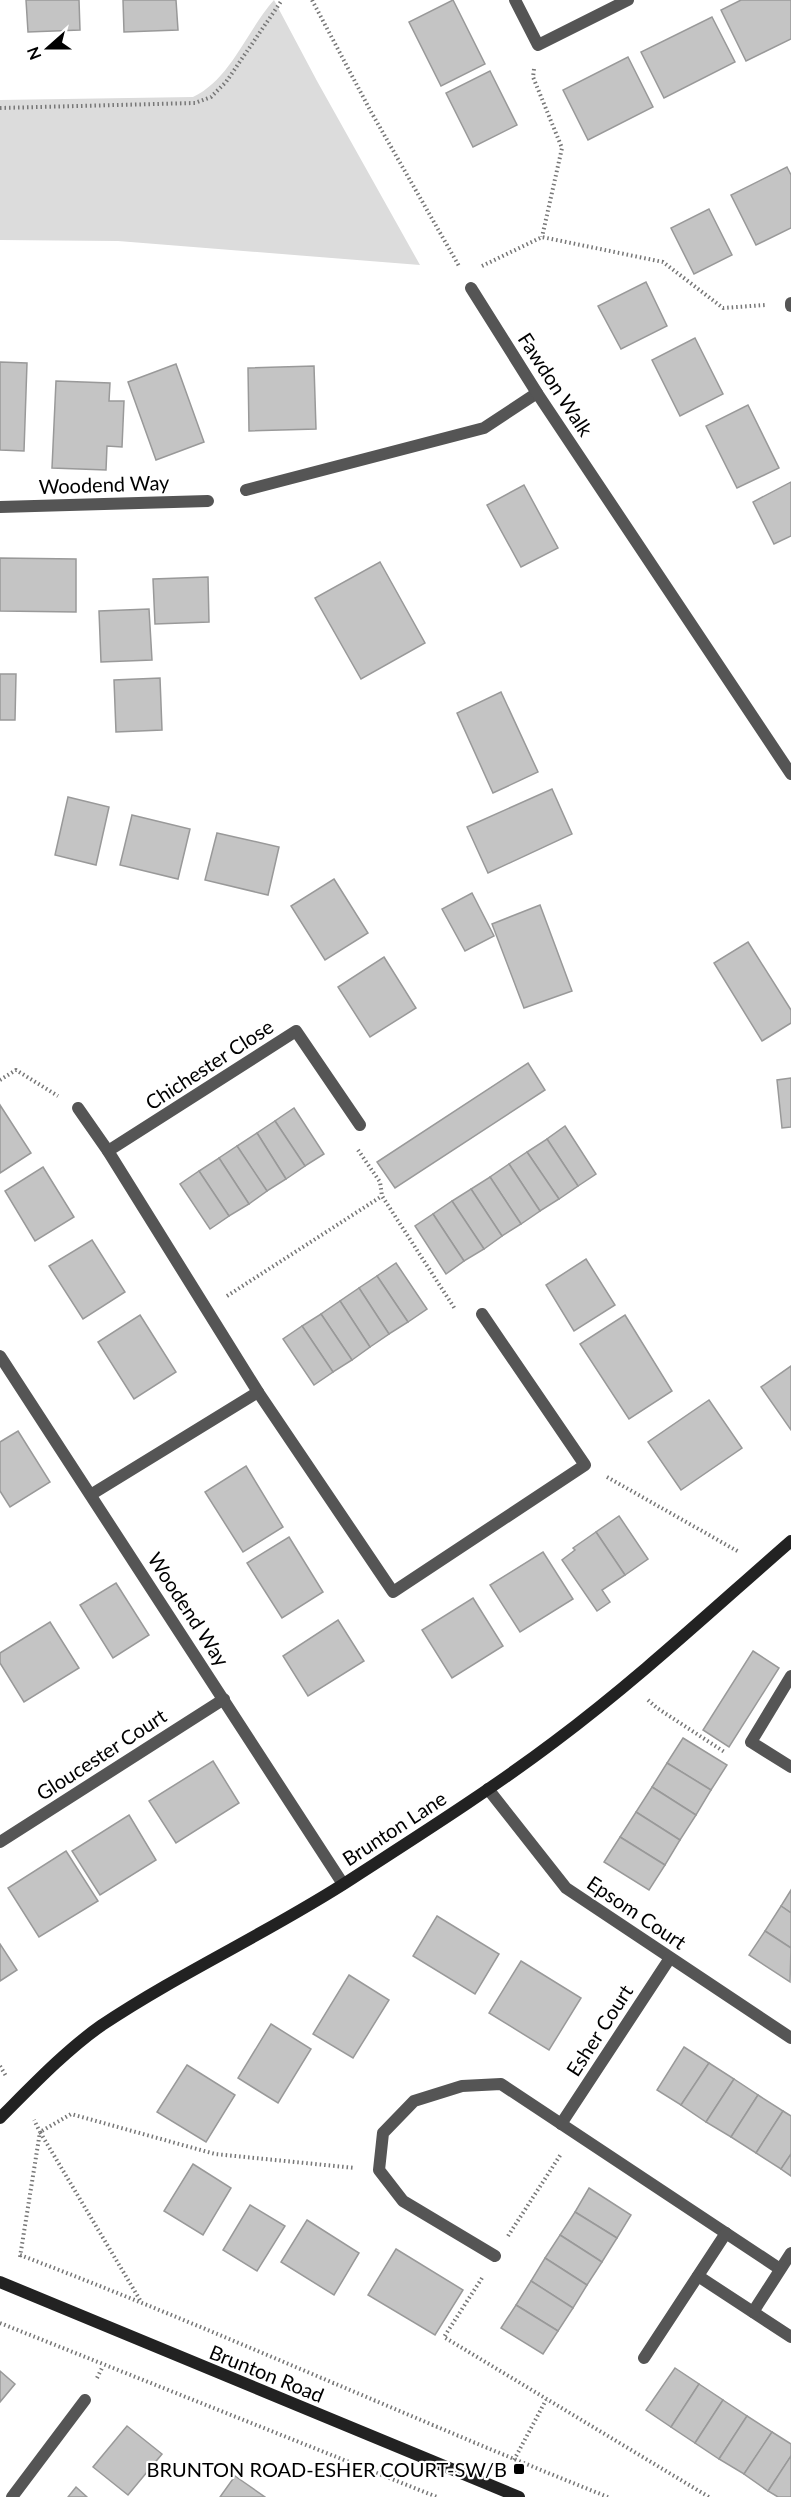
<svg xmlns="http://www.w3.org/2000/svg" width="791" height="2497" font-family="Lato,sans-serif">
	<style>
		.green { fill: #dcdcdc }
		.building { fill: #c4c4c4; stroke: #999; stroke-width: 1.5 }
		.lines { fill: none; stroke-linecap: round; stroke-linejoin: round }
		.path { stroke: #777; stroke-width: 4; stroke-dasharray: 1.5 3; stroke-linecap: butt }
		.lane { stroke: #555; stroke-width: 12 }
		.street { stroke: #555; stroke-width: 12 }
		.secondary { stroke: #222; stroke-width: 12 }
		.poi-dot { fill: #000; stroke: #fff; stroke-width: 2 }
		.labels { text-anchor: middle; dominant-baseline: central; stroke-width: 4.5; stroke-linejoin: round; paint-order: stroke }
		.street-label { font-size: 20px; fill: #000; stroke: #fff }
		.poi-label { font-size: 20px; fill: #000; stroke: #fff; text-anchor: end }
	</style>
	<rect width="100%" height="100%" fill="#fff"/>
	<!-- green -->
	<path class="green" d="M274,0L317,81L420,265L118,241L0,240V100L193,97C231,79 247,30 274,0Z"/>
	<!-- building -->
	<g class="building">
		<polygon points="26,0 79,0 80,30 28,32"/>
		<polygon points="123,0 176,0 178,30 124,32"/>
		<polygon points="453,0 485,64 441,86 409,22"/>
		<polygon points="741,0 791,0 791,39 746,61 721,10"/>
		<polygon points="712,17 735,62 664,98 641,52"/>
		<polygon points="628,57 653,107 588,140 563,90"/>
		<polygon points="490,71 517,125 473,147 446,93"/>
		<polygon points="787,167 791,175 791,228 756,245 731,195"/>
		<polygon points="709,209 732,255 694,274 671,228"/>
		<polygon points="646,282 667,326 621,349 598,306"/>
		<polygon points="695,338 723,394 680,416 652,360"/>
		<polygon points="0,362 27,363 24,451 0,450"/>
		<polygon points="176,364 204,442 156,460 128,382"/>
		<polygon points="314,366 316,429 249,431 248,368"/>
		<polygon points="56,381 110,383 109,401 124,401 122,447 107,446 106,470 52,468"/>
		<polygon points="748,405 779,468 737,488 706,426"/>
		<polygon points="791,482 791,536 774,544 753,502"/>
		<polygon points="524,485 558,548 521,567 487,505"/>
		<polygon points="0,558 76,559 76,612 0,611"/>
		<polygon points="380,562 425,643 361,679 315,598"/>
		<polygon points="208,577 209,622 155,624 153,579"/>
		<polygon points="149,609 152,660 101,662 99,611"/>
		<polygon points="0,674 16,674 15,720 0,720"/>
		<polygon points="160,678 162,730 116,732 114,680"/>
		<polygon points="501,692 538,772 493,793 457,713"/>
		<polygon points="552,789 572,834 488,873 467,827"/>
		<polygon points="68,797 109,807 96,865 55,855"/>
		<polygon points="132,815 190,829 178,879 120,865"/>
		<polygon points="217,833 279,847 268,895 205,880"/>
		<polygon points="334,879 368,933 325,960 291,906"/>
		<polygon points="472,893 494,936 465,951 442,909"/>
		<polygon points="540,905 572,991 524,1008 492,924"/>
		<polygon points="748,942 791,1010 791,1023 762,1041 714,963"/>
		<polygon points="384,957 416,1008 370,1037 338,987"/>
		<polygon points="528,1063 545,1090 395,1188 377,1162"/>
		<polygon points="791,1078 791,1127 782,1128 777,1080"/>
		<polygon points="0,1105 31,1153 0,1173"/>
		<polygon points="294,1108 324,1154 305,1166 275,1121"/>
		<polygon points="275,1121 305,1166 286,1179 257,1133"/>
		<polygon points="565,1126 596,1174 578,1186 547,1139"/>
		<polygon points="257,1133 286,1179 267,1191 237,1146"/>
		<polygon points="547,1139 578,1186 559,1199 527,1152"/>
		<polygon points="237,1146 267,1191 249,1204 219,1158"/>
		<polygon points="527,1152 559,1199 540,1211 509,1164"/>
		<polygon points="219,1158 249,1204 229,1216 199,1171"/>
		<polygon points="509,1164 540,1211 521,1224 490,1177"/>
		<polygon points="43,1167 74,1217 35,1241 5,1191"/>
		<polygon points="199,1171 229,1216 210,1229 180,1184"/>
		<polygon points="490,1177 521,1224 502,1236 471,1189"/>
		<polygon points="471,1189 502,1236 484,1249 452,1201"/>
		<polygon points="452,1201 484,1249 464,1261 433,1214"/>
		<polygon points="433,1214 464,1261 446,1274 415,1226"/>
		<polygon points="92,1240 125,1292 83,1319 49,1266"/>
		<polygon points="586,1259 615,1305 574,1331 546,1285"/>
		<polygon points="396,1263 427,1309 408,1322 377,1276"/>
		<polygon points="377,1276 408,1322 389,1334 359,1288"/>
		<polygon points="359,1288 389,1334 370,1347 340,1301"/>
		<polygon points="340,1301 370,1347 352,1360 321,1314"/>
		<polygon points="321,1314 352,1360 333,1372 302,1326"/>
		<polygon points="140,1315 176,1372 134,1399 98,1342"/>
		<polygon points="625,1315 672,1391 629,1419 580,1344"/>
		<polygon points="302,1326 333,1372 314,1385 283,1339"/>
		<polygon points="791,1366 791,1430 761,1387"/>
		<polygon points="709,1400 742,1448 681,1490 648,1442"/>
		<polygon points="18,1431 50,1482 10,1507 0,1491 0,1442"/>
		<polygon points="246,1466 283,1527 243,1552 205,1492"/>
		<polygon points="619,1516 648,1559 625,1575 596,1532"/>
		<polygon points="596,1532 625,1575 602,1590 610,1602 597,1611 562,1560 575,1550 573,1548"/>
		<polygon points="289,1537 323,1592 282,1618 247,1563"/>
		<polygon points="543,1552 573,1599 520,1632 490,1585"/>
		<polygon points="116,1583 149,1635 113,1658 80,1605"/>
		<polygon points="473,1598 503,1646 452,1678 422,1630"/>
		<polygon points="338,1620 364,1661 308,1696 283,1656"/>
		<polygon points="50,1622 79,1668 24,1702 0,1663 0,1653"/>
		<polygon points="753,1651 779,1668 729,1747 703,1730"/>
		<polygon points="683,1738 727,1765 711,1790 667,1763"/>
		<polygon points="213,1761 239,1803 176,1843 149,1801"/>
		<polygon points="667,1763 711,1790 696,1815 652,1787"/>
		<polygon points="652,1787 696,1815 680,1840 636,1812"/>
		<polygon points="636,1812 680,1840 665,1865 620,1837"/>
		<polygon points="129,1815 156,1860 100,1895 72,1851"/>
		<polygon points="620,1837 665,1865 649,1890 604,1862"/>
		<polygon points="66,1851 98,1901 39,1937 8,1888"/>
		<polygon points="791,1890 791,1913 781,1906"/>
		<polygon points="781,1906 791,1913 791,1948 765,1931"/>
		<polygon points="437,1916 499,1954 475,1994 413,1956"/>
		<polygon points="765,1931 791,1948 790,1982 749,1955"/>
		<polygon points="0,1944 17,1970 0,1981"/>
		<polygon points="521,1961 581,1998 549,2050 489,2013"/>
		<polygon points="349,1975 389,2000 353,2058 313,2034"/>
		<polygon points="271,2024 311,2049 278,2103 238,2078"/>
		<polygon points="684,2047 709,2063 681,2105 657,2090"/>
		<polygon points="709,2063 734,2079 706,2122 681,2105"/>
		<polygon points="187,2065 235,2095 206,2142 157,2112"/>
		<polygon points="734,2079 758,2095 731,2137 706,2122"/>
		<polygon points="758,2095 783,2111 756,2153 731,2137"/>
		<polygon points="783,2111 791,2116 791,2154 781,2169 756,2153"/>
		<polygon points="791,2154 791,2176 781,2169"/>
		<polygon points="193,2164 231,2188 203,2235 164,2211"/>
		<polygon points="589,2188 631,2215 617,2238 575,2212"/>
		<polygon points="250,2205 285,2226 257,2271 223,2250"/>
		<polygon points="575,2212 617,2238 602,2262 560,2235"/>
		<polygon points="307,2220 359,2253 334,2295 281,2262"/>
		<polygon points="560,2235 602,2262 587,2285 545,2258"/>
		<polygon points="396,2249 463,2290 435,2335 368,2295"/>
		<polygon points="545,2258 587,2285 573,2308 531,2281"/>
		<polygon points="531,2281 573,2308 558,2331 516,2305"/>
		<polygon points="516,2305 558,2331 543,2354 501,2328"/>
		<polygon points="675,2368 699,2384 671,2427 646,2410"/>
		<polygon points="0,2371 15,2384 0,2402"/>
		<polygon points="699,2384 723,2400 695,2443 671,2427"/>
		<polygon points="723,2400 747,2416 719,2459 695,2443"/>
		<polygon points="747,2416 772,2432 744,2474 719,2459"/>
		<polygon points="127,2426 162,2454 128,2495 93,2467"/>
		<polygon points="772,2432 791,2444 791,2456 768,2491 744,2474"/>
		<polygon points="791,2456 791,2497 778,2497 768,2491"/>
		<polygon points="235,2476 265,2497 220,2497"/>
		<polygon points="76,2487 87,2497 68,2497"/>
	</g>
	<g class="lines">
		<!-- path -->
		<g class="path">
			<polyline points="312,0 370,110 459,266"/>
			<polyline points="534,69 533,77 562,148 542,237"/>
			<polyline points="0,108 195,103 211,97 226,82 282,0"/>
			<polyline points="482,266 542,237 663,262 723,308 765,305"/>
			<polyline points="0,1080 16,1070 58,1096"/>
			<polyline points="358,1150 380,1182 382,1196 455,1309"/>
			<polyline points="227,1296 382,1196"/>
			<polyline points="607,1477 739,1552"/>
			<polyline points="648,1700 657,1708 726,1753"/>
			<polyline points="0,2066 6,2076"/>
			<polyline points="508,2236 561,2154"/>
			<path d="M20,2255C218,2330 411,2419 608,2497"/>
			<polyline points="20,2257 40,2132 34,2120"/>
			<polyline points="482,2278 444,2337 709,2497"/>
			<polyline points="140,2300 40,2132 71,2114 215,2154 355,2168"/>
			<polyline points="0,2323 437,2497"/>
			<polyline points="97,2378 103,2366"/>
			<polyline points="514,2460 546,2400"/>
		</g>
		<!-- lane -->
		<polyline class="lane" points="246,490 484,428 537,393"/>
		<!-- street -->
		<g class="street">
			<polyline points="515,0 538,45 628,0"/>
			<polyline points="471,288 537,393 791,774"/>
			<polyline points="791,303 791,306"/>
			<polyline points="0,507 208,501"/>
			<polyline points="78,1108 108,1151"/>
			<polyline points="360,1125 296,1031 108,1151 258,1392 393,1592 585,1465 482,1314"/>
			<polyline points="0,1356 343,1884"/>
			<polyline points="92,1494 258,1392"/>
			<polyline points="791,1676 751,1742 791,1767"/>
			<polyline points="488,1789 566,1888 791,2038"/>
			<polyline points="0,1842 224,1699"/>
			<polyline points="561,2124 670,1958"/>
			<polyline points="495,2256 403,2201 379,2170 383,2133 414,2101 462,2086 501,2084 780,2269"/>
			<polyline points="698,2276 791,2337"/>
			<polyline points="753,2312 791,2253"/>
			<polyline points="644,2358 726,2233"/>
			<polyline points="12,2497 85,2400"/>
		</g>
		<!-- secondary -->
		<g class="secondary">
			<path d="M0,2118C32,2086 65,2051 102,2025C183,1971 272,1931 353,1878C421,1834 489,1791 554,1742C637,1680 713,1609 791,1541"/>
			<polyline points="0,2282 519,2497"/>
		</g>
	</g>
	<!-- markers -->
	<rect class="poi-dot" x="513" y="2463" width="12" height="12" rx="3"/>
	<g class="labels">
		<!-- street labels -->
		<g class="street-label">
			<text transform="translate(556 384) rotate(57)">Fawdon Walk</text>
			<text transform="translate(104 484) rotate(-2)">Woodend Way</text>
			<text transform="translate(209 1064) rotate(-33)">Chichester Close</text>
			<text transform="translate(189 1609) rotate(57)">Woodend Way</text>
			<text transform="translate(101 1754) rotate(-33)">Gloucester Court</text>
			<text transform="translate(394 1828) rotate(-33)">Brunton Lane</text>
			<text transform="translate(637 1912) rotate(34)">Epsom Court</text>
			<text transform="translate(599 2030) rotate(-57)">Esher Court</text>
			<text transform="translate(267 2373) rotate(22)">Brunton Road</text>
		</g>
		<!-- poi labels -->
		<g class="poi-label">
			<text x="507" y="2469">BRUNTON ROAD-ESHER COURT-SW/B</text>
		</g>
	</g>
	<!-- north arrow -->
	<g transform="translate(48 48) rotate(249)" stroke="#ffffff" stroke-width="4.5" paint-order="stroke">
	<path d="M0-4.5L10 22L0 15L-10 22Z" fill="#000000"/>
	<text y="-9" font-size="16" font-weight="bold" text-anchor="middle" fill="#000000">N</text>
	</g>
</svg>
